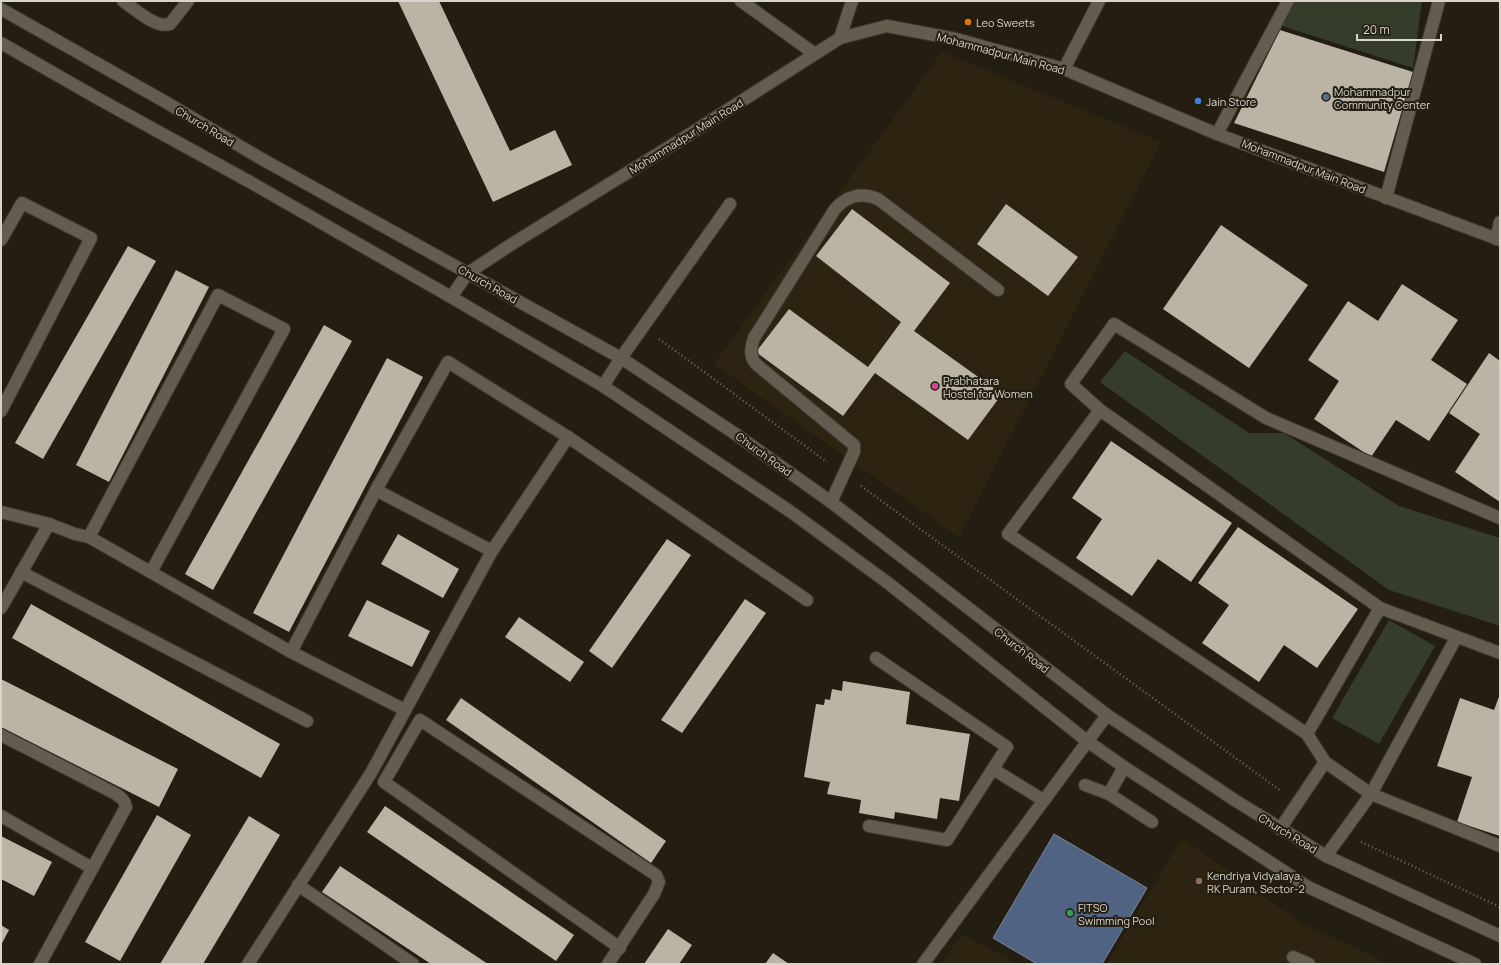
<svg xmlns="http://www.w3.org/2000/svg" width="1501" height="965" font-family="Manrope,sans-serif">
	<style>
		.built { fill: #2c2311 }
		.green { fill: #353c29 }
		.water { fill: #516383; stroke: #7a8599 }
		.building { fill: #bbb4a4 }
		.lines { fill: none; stroke-linecap: round; stroke-linejoin: round }
		.minor-casing { stroke: #3e3932; stroke-width: 14 }
		.path { stroke: #706b61; stroke-width: 2.5; stroke-dasharray: 1 3; stroke-linecap: butt }
		.minor { stroke: #635c4f; stroke-width: 12 }
		.food-dot { fill: #e8710a; stroke: #241e12; stroke-width: 1.5 }
		.service-dot { fill: #5c6f8a; stroke: #241e12; stroke-width: 1.5 }
		.shop-dot { fill: #3f7fe0; stroke: #241e12; stroke-width: 1.5 }
		.hotel-dot { fill: #d1479c; stroke: #241e12; stroke-width: 1.5 }
		.education-dot { fill: #8d6e63; stroke: #241e12; stroke-width: 1.5 }
		.leisure-dot { fill: #2e9e5b; stroke: #241e12; stroke-width: 1.5 }
		.labels { text-anchor: middle; dominant-baseline: central; stroke-width: 4; stroke-linejoin: round; paint-order: stroke }
		.poi-label { font-size: 11px; fill: #d8d4cc; stroke: #241e12; text-anchor: start }
		.street-label { font-size: 11px; fill: #d8d4cc; stroke: #241e12 }
	</style>
	<rect width="100%" height="100%" fill="#241e12"/>
	<!-- built -->
	<g class="built">
		<polygon points="942,52 1161,142 959,537 714,364"/>
		<polygon points="1182,838 1301,923 1390,964 1107,964"/>
		<polygon points="962,934 1017,964 941,964"/>
	</g>
	<!-- green -->
	<g class="green">
		<polygon points="1294,1 1422,1 1413,68 1282,26"/>
		<polygon points="1125,351 1249,433 1284,433 1399,506 1500,538 1500,626 1389,590 1100,382"/>
		<polygon points="1389,620 1435,646 1379,744 1332,718"/>
	</g>
	<!-- water -->
	<polygon class="water" points="1054,834 1147,888 1102,964 1037,964 993,938"/>
	<!-- building -->
	<g class="building">
		<polygon points="398,1 439,1 510,151 555,130 572,165 493,202"/>
		<polygon points="1280,30 1413,72 1384,172 1234,123"/>
		<polygon points="1006,204 1078,257 1048,296 977,244"/>
		<polygon points="852,209 950,283 914,331 1002,394 968,440 875,373 843,416 756,352 789,309 868,367 901,322 816,256"/>
		<polygon points="1221,225 1308,285 1249,368 1163,309"/>
		<polygon points="128,246 156,261 43,459 15,443"/>
		<polygon points="176,270 209,287 109,482 76,465"/>
		<polygon points="1402,284 1458,320 1431,360 1467,384 1429,441 1396,420 1371,457 1314,419 1339,381 1308,360 1348,301 1378,321"/>
		<polygon points="324,325 352,341 213,590 185,574"/>
		<polygon points="1489,353 1500,361 1500,502 1455,472 1480,434 1449,413"/>
		<polygon points="387,358 423,377 289,632 253,613"/>
		<polygon points="1111,441 1232,523 1191,582 1158,559 1132,596 1076,558 1102,519 1072,498"/>
		<polygon points="1238,527 1358,609 1317,668 1284,645 1259,682 1202,643 1229,605 1198,583"/>
		<polygon points="398,534 459,569 443,598 381,564"/>
		<polygon points="667,539 691,555 612,668 589,651"/>
		<polygon points="745,599 766,613 682,733 661,720"/>
		<polygon points="367,600 430,631 412,667 348,636"/>
		<polygon points="31,604 280,744 261,778 12,638"/>
		<polygon points="519,617 584,662 570,682 505,637"/>
		<polygon points="1,679 178,769 159,807 1,727"/>
		<polygon points="843,681 910,692 906,724 970,734 959,801 940,798 937,819 895,812 894,819 859,813 861,800 827,794 830,782 804,777 816,704 824,705 825,699 830,700 832,689 842,691"/>
		<polygon points="1500,694 1500,836 1457,822 1472,777 1437,766 1460,698 1494,710"/>
		<polygon points="461,698 666,841 651,863 446,720"/>
		<polygon points="385,806 574,935 556,961 367,832"/>
		<polygon points="157,815 191,835 120,961 85,942"/>
		<polygon points="249,816 280,835 203,964 160,964"/>
		<polygon points="1,836 52,862 34,896 1,879"/>
		<polygon points="340,866 488,964 431,964 322,892"/>
		<polygon points="1,925 9,930 1,945"/>
		<polygon points="668,929 692,945 679,964 644,964"/>
		<polygon points="773,953 789,964 765,964"/>
	</g>
	<g class="lines">
		<!-- minor casing -->
		<g class="minor-casing">
			<g id="minor">
				<path d="M123,1C135,9 156,29 170,24L188,1"/>
				<polyline points="741,1 815,54"/>
				<polyline points="1,9 169,104 260,158 621,358 734,433 831,502 1107,715 1236,801 1326,856 1500,936"/>
				<polyline points="840,38 852,1"/>
				<polyline points="1,43 97,98 250,182 451,297 603,386 791,512 888,583 1087,741 1124,767 1308,887 1475,964"/>
				<polyline points="1064,69 1099,1"/>
				<polyline points="1217,134 1288,1"/>
				<polyline points="1386,198 1439,1"/>
				<polyline points="1496,239 1500,222"/>
				<polyline points="1,240 22,203 91,238 1,411"/>
				<polyline points="451,297 468,273 515,242 682,139 815,54 840,38 887,26 956,39 1064,69 1217,134 1500,240"/>
				<polyline points="603,386 621,358 730,204"/>
				<polyline points="1100,410 1008,534 1307,734 1380,608"/>
				<polyline points="376,490 492,551"/>
				<path d="M831,502L854,452V445L756,364C749,356 751,347 754,338L835,209C848,195 861,192 878,199L998,290"/>
				<polyline points="1,512 49,524 75,534 89,537 291,652 405,710"/>
				<polyline points="1500,518 1266,418 1114,324 1071,384 1100,410 1380,608 1500,653"/>
				<polyline points="89,537 218,295 284,329 151,572"/>
				<polyline points="21,572 307,721"/>
				<polyline points="1,608 49,524"/>
				<polyline points="291,652 376,490 448,362 568,437 807,600"/>
				<polyline points="1307,734 1325,762 1371,794 1500,846"/>
				<path d="M1,735L116,794C121,798 125,800 126,807L40,964"/>
				<polyline points="993,769 1043,800"/>
				<polyline points="1085,785 1109,794 1152,822"/>
				<polyline points="1109,794 1124,767"/>
				<polyline points="1,816 92,868"/>
				<polyline points="869,826 947,840 1007,747 876,658"/>
				<polyline points="1280,829 1325,762"/>
				<polyline points="1326,856 1371,794 1456,638"/>
				<polyline points="298,885 413,964"/>
				<polyline points="1293,957 1309,964"/>
				<polyline points="248,964 371,773 492,551 568,437"/>
				<polyline points="608,964 654,894 659,882 656,875 420,720 384,782 620,948"/>
				<polyline points="923,964 1107,715"/>
			</g>
		</g>
		<!-- path -->
		<g class="path">
			<polyline points="659,339 827,462"/>
			<polyline points="861,486 1281,791"/>
			<polyline points="1361,842 1500,907"/>
		</g>
		<!-- minor -->
		<use href="#minor" class="minor"/>
	</g>
	<!-- markers -->
	<circle class="food-dot" cx="968" cy="22" r="4"/>
	<circle class="service-dot" cx="1326" cy="97" r="4"/>
	<circle class="shop-dot" cx="1198" cy="101" r="4"/>
	<circle class="hotel-dot" cx="935" cy="386" r="4"/>
	<circle class="education-dot" cx="1199" cy="881" r="4"/>
	<circle class="leisure-dot" cx="1070" cy="913" r="4"/>
	<g class="labels">
		<!-- poi labels -->
		<g class="poi-label">
			<text x="976" y="22">Leo Sweets</text>
			<text x="1334" y="91">Mohammadpur<tspan x="1334" dy="13">Community Center</tspan></text>
			<text x="1206" y="101">Jain Store</text>
			<text x="943" y="380">Prabhatara<tspan x="943" dy="13">Hostel for Women</tspan></text>
			<text x="1207" y="875">Kendriya Vidyalaya,<tspan x="1207" dy="13">RK Puram, Sector-2</tspan></text>
			<text x="1078" y="907">FITSO<tspan x="1078" dy="13">Swimming Pool</tspan></text>
		</g>
		<!-- street labels -->
		<g class="street-label">
			<text transform="translate(1001 53) rotate(15)">Mohammadpur Main Road</text>
			<text transform="translate(205 126) rotate(31)">Church Road</text>
			<text transform="translate(686 136) rotate(-32)">Mohammadpur Main Road</text>
			<text transform="translate(1304 166) rotate(21)">Mohammadpur Main Road</text>
			<text transform="translate(488 284) rotate(29)">Church Road</text>
			<text transform="translate(764 454) rotate(36)">Church Road</text>
			<text transform="translate(1022 650) rotate(38)">Church Road</text>
			<text transform="translate(1288 833) rotate(31)">Church Road</text>
		</g>
	</g>
	<!-- border -->
	<rect width="1501" height="965" fill="none" stroke="#d8d4cc" stroke-width="4"/>
	<!-- scale -->
	<path d="M1357 34v6h84v-6" fill="none" stroke="#d8d4cc" stroke-width="2"/>
	<text x="1363" y="34" font-size="12" fill="#d8d4cc" stroke="#241e12" stroke-width="3" paint-order="stroke">20 m</text>
</svg>
